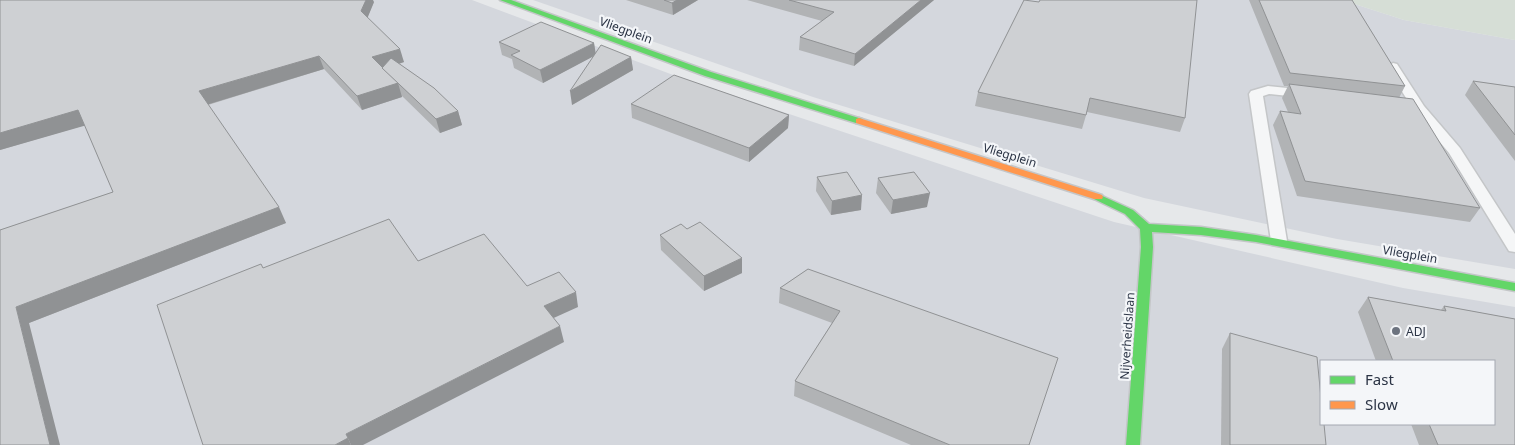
<svg xmlns="http://www.w3.org/2000/svg" width="1515" height="445" font-family="'Noto Sans',sans-serif">
	<style>
		.built { fill: #d4d7dd; fill-rule: evenodd }
		.green { fill: #d6ded6 }
		.lines { fill: none; stroke-linecap: round; stroke-linejoin: round }
		.lane-casing { stroke: #c4c6c8; stroke-width: 3 }
		.fast-casing { stroke: #c4c6c8; stroke-width: 3 }
		.slow-casing { stroke: #c4c6c8; stroke-width: 3 }
		.lane { fill: #f5f6f7; fill-rule: evenodd }
		.fast { fill: #63d668; fill-rule: evenodd }
		.slow { fill: #ff974d; fill-rule: evenodd }
		.wall { fill: #b1b3b5 }
		.shaded-wall { fill: #909294 }
		.building { fill: #ced0d3; stroke: #909294 }
		.poi-dot { fill: #6c737f; stroke: #f4f6f9; stroke-width: 2 }
		.labels { text-anchor: middle; dominant-baseline: central; stroke-width: 4.5; stroke-linejoin: round; paint-order: stroke }
		.street-label { font-size: 12px; fill: #2b3445; stroke: #f4f6f9 }
		.poi-label { font-size: 12px; fill: #2b3445; stroke: #f4f6f9; text-anchor: start }
	</style>
	<rect width="100%" height="100%" fill="#e6e8ea"/>
	<!-- built -->
	<g class="built">
		<path d="M0,0H472L684,79L1114,222L1403,288L1515,307V445H0ZM1321,361H1494V424H1321Z"/>
		<polygon points="533,0 1342,0 1404,20 1515,40 1515,269 1337,239 1144,198 813,97"/>
	</g>
	<!-- green -->
	<polygon class="green" points="1342,0 1515,0 1515,40 1404,20"/>
	<g class="lines">
		<!-- lane casing -->
		<g class="lane-casing">
			<g id="lane">
				<polygon points="1393,63 1397,64 1424,106 1460,148 1515,234 1515,252 1509,251 1449,153 1414,111 1387,67"/>
				<polygon points="1268,86 1307,90 1314,94 1307,98 1269,94 1263,96 1287,241 1285,245 1273,245 1271,241 1249,94 1251,91"/>
			</g>
		</g>
		<!-- fast casing -->
		<g class="fast-casing">
			<g id="fast">
				<polygon points="500,0 511,0 711,72 862,119 864,121 862,123 856,123 705,76"/>
				<polygon points="1098,194 1133,210 1149,224 1201,227 1256,235 1515,283 1515,291 1256,242 1201,235 1152,232 1153,247 1140,445 1126,445 1141,247 1140,229 1125,214 1094,199 1093,197"/>
			</g>
		</g>
		<!-- slow casing -->
		<g class="slow-casing">
			<polygon id="slow" points="859,118 1102,195 1103,197 1102,199 1094,199 856,123 856,119"/>
		</g>
		<!-- lane -->
		<use href="#lane" class="lane"/>
		<!-- fast -->
		<use href="#fast" class="fast"/>
		<!-- slow -->
		<use href="#slow" class="slow"/>
	</g>
	<!-- wall -->
	<g class="wall">
		<polygon points="0,0 374,2 367,18 404,62 399,64 458,111 462,125 440,133 402,96 402,97 362,110 324,69 208,105 286,223 29,323 0,230 113,192 85,125 0,150"/>
		<polygon points="626,0 698,0 673,15"/>
		<polygon points="747,0 934,0 854,66 799,50 800,37 822,21"/>
		<polygon points="1024,0 1185,118 1180,132 1087,112 1082,129 975,106 978,92"/>
		<polygon points="1249,0 1352,0 1405,86 1399,98 1480,208 1470,222 1297,196 1273,125 1280,111 1288,112 1282,98 1288,86 1284,86"/>
		<polygon points="499,42 594,43 595,53 631,57 633,70 572,105 593,56 543,83 514,68 512,59 502,55"/>
		<polygon points="1473,81 1515,87 1515,161 1465,95"/>
		<polygon points="631,104 789,115 788,128 749,162 632,118"/>
		<polygon points="817,177 861,210 831,215 816,191"/>
		<polygon points="878,178 927,207 891,214 876,193"/>
		<polygon points="687,229 742,273 704,291 661,250 660,235"/>
		<polygon points="808,269 1029,445 911,445 794,396 795,381 832,323 779,303 780,288"/>
		<polygon points="1368,297 1441,310 1444,306 1515,319 1515,445 1419,445 1411,424 1494,424 1494,361 1376,361 1358,312"/>
		<polygon points="1230,333 1326,445 1221,445 1222,349"/>
	</g>
	<!-- shaded-wall -->
	<g class="shaded-wall">
		<polygon points="366,0 373,0 374,2 365,24 361,11"/>
		<polygon points="677,0 698,0 673,15 672,3"/>
		<polygon points="921,0 934,0 854,66 855,54"/>
		<polygon points="594,43 596,55 543,83 540,70"/>
		<polygon points="400,49 404,62 376,71 372,57"/>
		<polygon points="319,56 324,69 206,105 199,91"/>
		<polygon points="631,57 633,70 572,105 570,91"/>
		<polygon points="398,83 402,97 362,110 357,96"/>
		<polygon points="78,110 87,125 0,150 0,133"/>
		<polygon points="458,111 462,125 440,133 436,119"/>
		<polygon points="789,115 788,128 749,162 749,148"/>
		<polygon points="930,193 927,207 891,214 893,200"/>
		<polygon points="862,195 861,210 831,215 832,201"/>
		<polygon points="279,207 286,223 29,323 60,445 50,445 16,307"/>
		<polygon points="742,258 742,273 704,291 704,276"/>
		<polygon points="576,292 578,307 547,321 544,306"/>
		<polygon points="560,326 564,342 363,445 351,445 346,434"/>
		<polygon points="348,438 351,445 335,445"/>
	</g>
	<!-- building -->
	<g class="building">
		<polygon points="0,0 366,0 361,11 400,49 372,57 398,83 357,96 319,56 199,91 279,207 16,307 50,445 0,445 0,230 113,192 78,110 0,133"/>
		<polygon points="664,0 677,0 672,3"/>
		<polygon points="789,0 921,0 855,54 800,37 834,12"/>
		<polygon points="1024,0 1039,2 1040,0 1197,0 1185,118 1090,98 1086,115 978,92"/>
		<polygon points="1259,0 1352,0 1405,86 1290,73"/>
		<polygon points="541,22 594,43 540,70 511,55 520,51 499,42"/>
		<polygon points="601,45 631,57 570,91"/>
		<polygon points="391,58 434,88 458,111 436,119 382,68"/>
		<polygon points="674,75 789,115 749,148 631,104"/>
		<polygon points="1473,81 1515,87 1515,135"/>
		<polygon points="1289,84 1413,99 1480,208 1305,181 1280,111 1301,114"/>
		<polygon points="847,172 862,195 832,201 817,177"/>
		<polygon points="914,172 930,193 893,200 878,178"/>
		<polygon points="389,219 418,261 484,234 527,286 559,272 576,292 544,306 560,326 346,434 348,438 335,445 203,445 157,305 261,264 263,268"/>
		<polygon points="700,222 742,258 704,276 660,235 681,224 687,229"/>
		<polygon points="808,269 1058,358 1029,445 950,445 795,381 840,311 780,288"/>
		<polygon points="1368,297 1446,311 1444,306 1515,319 1515,445 1438,445 1429,424 1494,424 1494,361 1393,361"/>
		<polygon points="1230,333 1317,357 1321,398 1321,424 1324,424 1326,445 1230,445"/>
	</g>
	<!-- markers -->
	<circle class="poi-dot" cx="1396" cy="331" r="5"/>
	<g class="labels">
		<!-- street labels -->
		<g class="street-label">
			<text transform="translate(626 30) rotate(20)">Vliegplein</text>
			<text transform="translate(1010 155) rotate(17)">Vliegplein</text>
			<text transform="translate(1410 254) rotate(10)">Vliegplein</text>
			<text transform="translate(1127 336) rotate(-86)">Nijverheidslaan</text>
		</g>
		<!-- poi labels -->
		<g class="poi-label">
			<text x="1406" y="331">ADJ</text>
		</g>
	</g>
	<!-- legend -->
	<rect x="1320" y="360" width="175" height="65" fill="#f4f6f9" stroke="#a4a8b1"/>
	<rect x="1330" y="376" width="25" height="8" fill="#63d668" stroke="#a4a8b1"/>
	<text x="1365" y="385" font-size="15" fill="#2b3445">Fast</text>
	<rect x="1330" y="401" width="25" height="8" fill="#ff974d" stroke="#a4a8b1"/>
	<text x="1365" y="410" font-size="15" fill="#2b3445">Slow</text>
</svg>
